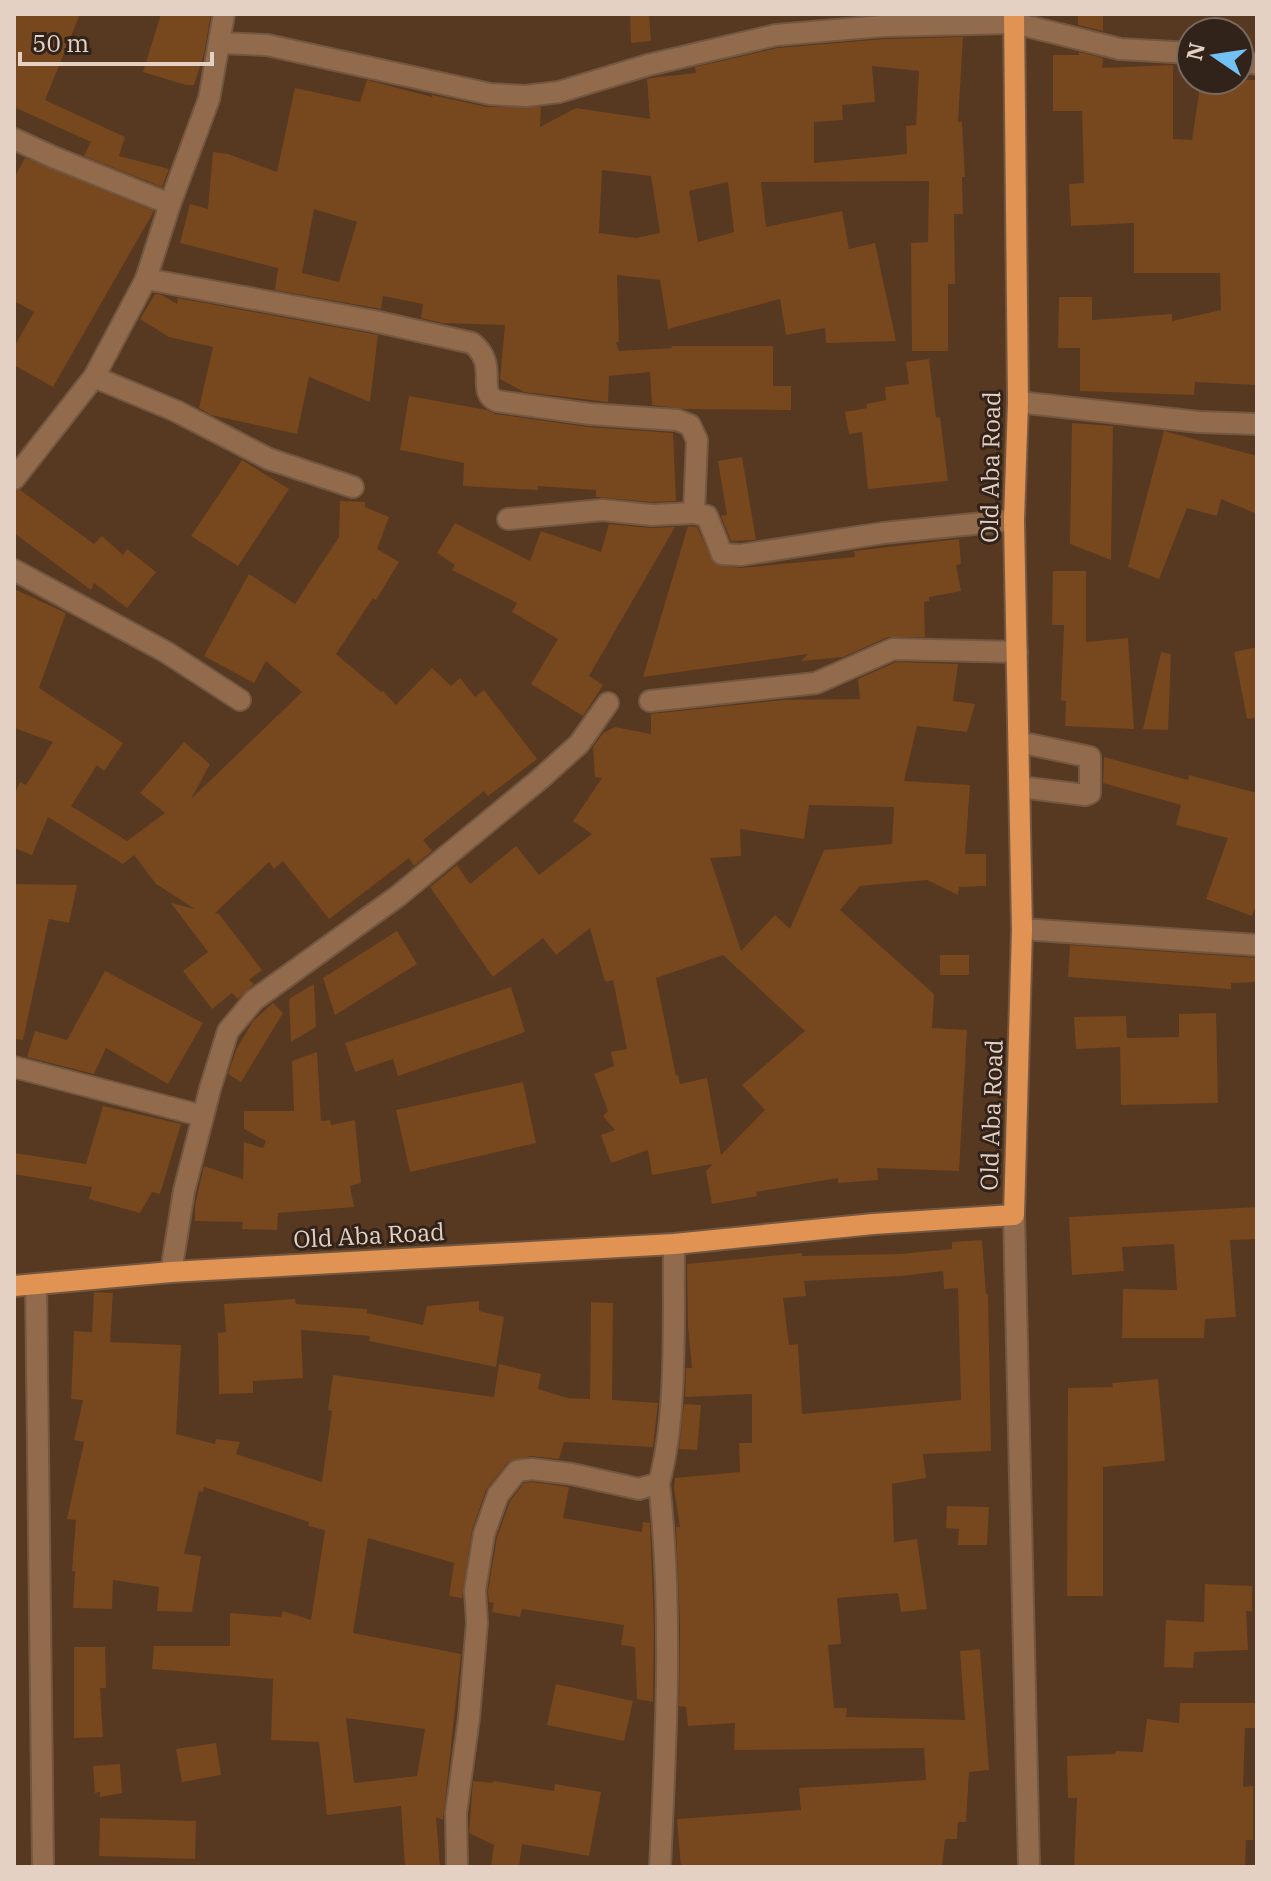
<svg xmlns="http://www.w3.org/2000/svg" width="1271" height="1881" font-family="'IBM Plex Serif',serif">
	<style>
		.building { fill: #77471e; fill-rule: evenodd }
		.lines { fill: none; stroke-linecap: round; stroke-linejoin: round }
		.minor-casing { stroke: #735741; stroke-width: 24 }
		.major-casing { stroke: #735741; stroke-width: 24 }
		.minor { stroke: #926b4d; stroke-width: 20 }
		.major { stroke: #e09352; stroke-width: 20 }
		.labels { text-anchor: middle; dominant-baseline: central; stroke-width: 6; stroke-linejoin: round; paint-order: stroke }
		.street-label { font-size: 24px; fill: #e4d1c3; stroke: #312319 }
	</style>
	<rect width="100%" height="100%" fill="#573820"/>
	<!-- building -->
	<g class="building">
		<polygon points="14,14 80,14 45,100 125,137 119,156 169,169 162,187 84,156 91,142 14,107"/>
		<polygon points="161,14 211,14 204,54 194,85 186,85 143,72"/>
		<polygon points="630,14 649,14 651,41 631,43"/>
		<polygon points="1078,14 1103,14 1103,31 1078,25"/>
		<path d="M963,37L958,122H962L965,177H962L963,214H954L955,284H948V351H912L911,243L928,242L929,181L761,182L766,227L842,211L849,249L875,243L896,341L826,343L825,328L786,335L780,299L668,329L660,280L617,275L619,342H616L619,351L672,348L671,346H773V386H791V410L685,409L652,405L650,372L609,376L608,402L524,392L500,379L505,325L442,323L421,318L423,304L383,296L381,309L275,290L278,268L180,243L190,204L208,209L213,152L228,154L277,172L295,88L360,102L367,80L432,97V95L487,107H541L540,127L576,108L650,119L647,79L651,78L696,73L695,67L778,48L884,39ZM872,66L919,71L916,125L906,126L907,154L814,163V122L843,120L842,105L875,102ZM602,170L651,176L660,233L636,238L599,233ZM728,182L734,232L698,242L689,191ZM314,209L357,222L339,282L302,273Z"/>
		<polygon points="1079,52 1103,58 1102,68 1173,65 1173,139 1192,140 1201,80 1257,80 1257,385 1195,382 1194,395 1080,391 1080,348 1058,348 1059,297 1092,297 1092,320 1172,314 1172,321 1221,310 1220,273 1134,273 1134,223 1071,226 1069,184 1084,183 1082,111 1053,111 1053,55 1079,55"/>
		<polygon points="25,158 154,211 53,387 14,365 14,347 34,312 14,301 14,178"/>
		<polygon points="155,294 162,295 177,304 178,298 378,335 370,402 309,377 297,434 211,415 199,408 213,347 169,337 140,319"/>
		<polygon points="929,359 936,418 940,417 948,481 868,489 862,432 849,434 845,412 867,408 866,404 886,400 885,387 909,384 906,362"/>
		<polygon points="409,396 487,410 495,414 588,427 673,433 676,501 652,502 596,497 596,490 538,486 538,490 463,486 464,463 400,450"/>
		<polygon points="1072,423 1113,426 1111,560 1070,544"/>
		<polygon points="1164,431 1257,456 1257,514 1221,499 1217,516 1187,508 1159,579 1128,567"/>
		<polygon points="742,457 756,540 731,541 721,516 727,515 718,461"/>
		<polygon points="242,460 289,489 238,566 191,536"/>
		<polygon points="20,490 94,544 102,536 123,555 127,549 156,572 127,608 94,583 91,590 14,533 14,492"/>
		<polygon points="340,501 365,502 365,507 389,517 377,549 399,562 376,600 373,598 336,654 381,692 383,691 396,705 432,668 451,686 460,678 475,697 484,690 537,759 488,796 484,791 423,840 432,851 414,866 409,858 329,919 283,861 274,869 269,862 215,913 219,914 262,970 249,980 254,984 238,999 232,993 212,1009 183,971 208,952 171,903 195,909 156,884 134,855 123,864 48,817 32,855 14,848 14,795 20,782 26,785 53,742 14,728 14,589 66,613 39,688 123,743 104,771 97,765 71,806 127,841 165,813 140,793 184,742 210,764 191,799 302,692 266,661 254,683 204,656 249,574 295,604 339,537"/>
		<polygon points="455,523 530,561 541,531 601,552 609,524 651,528 675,527 589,676 603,685 583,716 531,684 558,639 512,612 517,603 452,570 455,565 437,553"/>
		<polygon points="688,526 697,527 714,564 740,568 855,557 854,551 959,539 961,564 956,565 961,591 929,597 929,601 924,602 925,637 888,637 843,657 801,661 808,654 643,677"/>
		<polygon points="1053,571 1086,571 1086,642 1128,638 1134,729 1065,726 1066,701 1061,700 1064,625 1052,625"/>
		<polygon points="1257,647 1257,718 1247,719 1234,652"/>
		<polygon points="1161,652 1171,654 1168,730 1143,729"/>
		<path d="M896,662L958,664L953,701L975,704L967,732L917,726L904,781L970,785L965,854H986V886L959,887L958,895L927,880L860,886L840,910L934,994L932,1028L967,1030L959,1171L877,1168L878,1180L838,1183V1178L756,1192L757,1196L712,1204L706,1171L713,1164L652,1175L648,1150L611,1163L601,1135L615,1130L603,1116L608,1111L594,1074L614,1066L611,1052L627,1049L613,980L605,982L590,928L556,955L543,938L493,977L430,887L457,865L470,884L516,846L539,875L592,834L573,821L602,778L595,777L593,747L603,733L615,727L651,734V714L784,700L860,699L858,679ZM809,805L894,807L892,844L824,850L790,929L775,915L741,951L710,858L741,856L740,829L804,839ZM723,955L805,1031L742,1085L765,1110L721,1155L707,1078L680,1084L678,1075L676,1076L656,978Z"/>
		<polygon points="1104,757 1188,780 1189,775 1257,793 1257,903 1252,916 1206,899 1228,838 1176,825 1181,805 1103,783"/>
		<polygon points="14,884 77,885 69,923 49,919 23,1040 14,1039"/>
		<polygon points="397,931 417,964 335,1015 323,978"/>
		<polygon points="1070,945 1257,958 1257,982 1231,983 1231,989 1068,977"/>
		<rect x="940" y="955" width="29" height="20"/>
		<polygon points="105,971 203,1023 168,1084 106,1048 94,1074 27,1057 35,1031 67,1040"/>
		<polygon points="314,984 316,1027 291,1042 289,999"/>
		<polygon points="511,987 525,1032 398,1076 393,1059 355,1072 345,1043"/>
		<polygon points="273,1003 283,1013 241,1082 228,1074 236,1050 253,1021"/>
		<polygon points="1216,1013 1218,1103 1121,1105 1120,1047 1076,1049 1074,1017 1126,1016 1127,1038 1179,1037 1179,1014"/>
		<polygon points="317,1052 321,1121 330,1120 331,1125 355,1120 361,1183 350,1186 354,1207 278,1213 277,1230 242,1229 243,1222 195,1221 195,1205 204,1166 243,1179 244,1142 263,1148 266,1141 244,1129 244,1111 294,1111 292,1061"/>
		<polygon points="523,1082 536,1143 410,1172 396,1110"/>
		<polygon points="103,1106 181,1124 160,1194 152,1192 140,1213 89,1199 92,1187 14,1174 14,1153 86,1164"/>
		<polygon points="1257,1207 1257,1239 1230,1240 1236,1317 1205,1319 1204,1338 1122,1338 1123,1289 1177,1290 1174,1244 1122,1247 1124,1271 1072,1275 1069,1217"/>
		<path d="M982,1240L986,1294H988L991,1451L923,1454L926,1478L892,1484L894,1542L917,1539L927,1609L901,1612L898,1593L837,1598L841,1644L828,1645L834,1708H847L846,1717L965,1720L960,1651L980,1649L989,1770L969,1772L966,1822H958L957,1839H945L942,1867H681L677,1819L801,1810L799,1788L926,1780L924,1748L734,1750L735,1723L688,1726L686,1707L679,1706L680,1627L676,1527H680L674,1489L675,1478L740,1472L739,1443H752V1394L685,1397L686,1368H692L688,1326L687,1264L802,1253V1256L900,1254L952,1249V1242ZM943,1271L944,1289L958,1288L961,1400L802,1414L798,1344L789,1345L783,1298L806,1296L804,1281L901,1276Z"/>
		<path d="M94,1292L113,1293L110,1342L181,1345L176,1434L215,1444L216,1439L240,1442L236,1454L322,1482L332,1411L328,1410L333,1375L494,1397L499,1364L541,1374L538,1389L567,1398L590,1399L591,1302L613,1303L612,1400L658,1403L653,1447L564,1442L559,1459L531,1456L508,1462L486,1490L472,1530L462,1598L449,1596L454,1563L368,1538L353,1633L461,1654L443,1820L436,1817L440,1867H405L401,1806L327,1815L319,1742L271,1740L273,1679L152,1669L154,1646H230V1613L281,1617L283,1611L311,1620L325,1530L308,1526L309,1522L204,1487L203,1492L199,1491L184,1554L201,1556L192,1612L157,1611L159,1587L113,1580L112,1609L73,1608L75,1571H72L76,1520L67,1519L84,1442L74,1440L83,1400L71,1399L74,1331L92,1332ZM346,1718L425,1729L417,1776L354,1783Z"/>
		<polygon points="295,1299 296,1304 367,1309 367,1313 423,1325 427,1306 479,1301 479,1311 504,1317 496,1367 369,1341 370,1336 301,1330 303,1378 253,1381 253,1393 219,1394 218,1333 226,1332 224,1304"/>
		<polygon points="1158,1379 1165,1461 1103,1467 1103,1596 1067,1596 1068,1388 1113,1387 1112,1383"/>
		<polygon points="684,1404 701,1405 697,1450 679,1449"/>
		<polygon points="532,1482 569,1487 563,1518 642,1532 643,1522 650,1523 654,1627 653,1702 637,1699 635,1647 621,1645 624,1625 522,1609 520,1617 492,1612 494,1603 489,1602 488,1591 497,1537 510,1501 524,1483"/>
		<polygon points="947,1506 989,1507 987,1545 958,1545 959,1529 946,1528"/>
		<polygon points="1205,1584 1252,1586 1252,1611 1246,1611 1248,1650 1194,1652 1193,1668 1164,1667 1166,1620 1204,1622"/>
		<polygon points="74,1647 105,1647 106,1688 100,1688 103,1737 74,1738"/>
		<polygon points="556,1684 633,1701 624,1741 547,1725"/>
		<polygon points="1180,1703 1257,1703 1257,1728 1245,1728 1243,1787 1253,1786 1253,1840 1246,1840 1245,1867 1074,1867 1077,1798 1068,1798 1067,1756 1115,1754 1116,1751 1143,1752 1147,1719 1179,1723"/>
		<polygon points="216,1743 221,1775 182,1782 176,1749"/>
		<polygon points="120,1764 122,1793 100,1797 100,1792 95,1793 93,1766"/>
		<polygon points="473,1781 493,1783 493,1781 554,1791 555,1784 601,1792 589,1856 522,1844 519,1867 491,1867 494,1845 469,1833"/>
		<polygon points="100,1818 196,1821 195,1859 99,1856"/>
	</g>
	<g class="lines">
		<!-- minor casing -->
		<g class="minor-casing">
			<g id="minor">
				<polyline points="220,43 267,45 490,94 526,96 559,92 648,65 776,35 883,26 1014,23 1120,49 1191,53"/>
				<polyline points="1239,61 1257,64"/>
				<polyline points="14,139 53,157 170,204"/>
				<path d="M146,279L374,321L472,343C500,365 475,392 497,401L590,414L677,420L690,425L697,440L694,513"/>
				<polyline points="94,377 176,411 269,459 353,487"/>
				<polyline points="1018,402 1199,422 1257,424"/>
				<polyline points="14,479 94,377 146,279 170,204 209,99 224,14"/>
				<polyline points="508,519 602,510 652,515 694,513 707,516 722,554 741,555 883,533 1014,520"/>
				<polyline points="14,570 166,652 240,700"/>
				<polyline points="650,701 816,683 893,649 1017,652"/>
				<polyline points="1019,742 1090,757 1090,793 1085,795 1020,787"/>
				<polyline points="1022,929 1257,945"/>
				<polyline points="14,1067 203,1116"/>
				<polyline points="1014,1215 1029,1867"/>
				<polyline points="171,1272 184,1191 210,1089 228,1031 254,1000 398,896 540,779 579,744 608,703"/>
				<polyline points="36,1284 43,1867"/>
				<path d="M659,1483C673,1611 666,1739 660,1867"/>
				<path d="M457,1867L456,1813L469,1718L477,1623L475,1590L484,1534L498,1495L517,1471L532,1469L572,1474L639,1489L659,1483C678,1414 673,1317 674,1244"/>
			</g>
		</g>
		<!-- major casing -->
		<g class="major-casing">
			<polyline id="major" points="14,1286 171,1272 674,1244 873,1224 1014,1215 1022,929 1014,520 1018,402 1014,14"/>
		</g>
		<!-- minor -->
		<use href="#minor" class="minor"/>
		<!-- major -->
		<use href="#major" class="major"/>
	</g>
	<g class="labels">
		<!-- street labels -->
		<g class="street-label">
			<text transform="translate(990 467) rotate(-89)">Old Aba Road</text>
			<text transform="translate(991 1115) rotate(-88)">Old Aba Road</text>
			<text transform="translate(369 1235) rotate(-3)">Old Aba Road</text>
		</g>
	</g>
	<!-- border -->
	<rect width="1271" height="1881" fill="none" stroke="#e4d1c3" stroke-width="32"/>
	<!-- north arrow -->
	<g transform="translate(1215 56) rotate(283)"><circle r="38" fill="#312319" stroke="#79695d" stroke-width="2"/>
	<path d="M0-6L14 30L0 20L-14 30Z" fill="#72c1f5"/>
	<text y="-12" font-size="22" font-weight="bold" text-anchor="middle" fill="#e4d1c3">N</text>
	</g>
	<!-- scale -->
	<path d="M20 52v12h192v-12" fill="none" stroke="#e4d1c3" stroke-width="4"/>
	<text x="32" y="52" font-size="24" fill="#e4d1c3" stroke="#312319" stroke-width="6" paint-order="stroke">50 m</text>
</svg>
